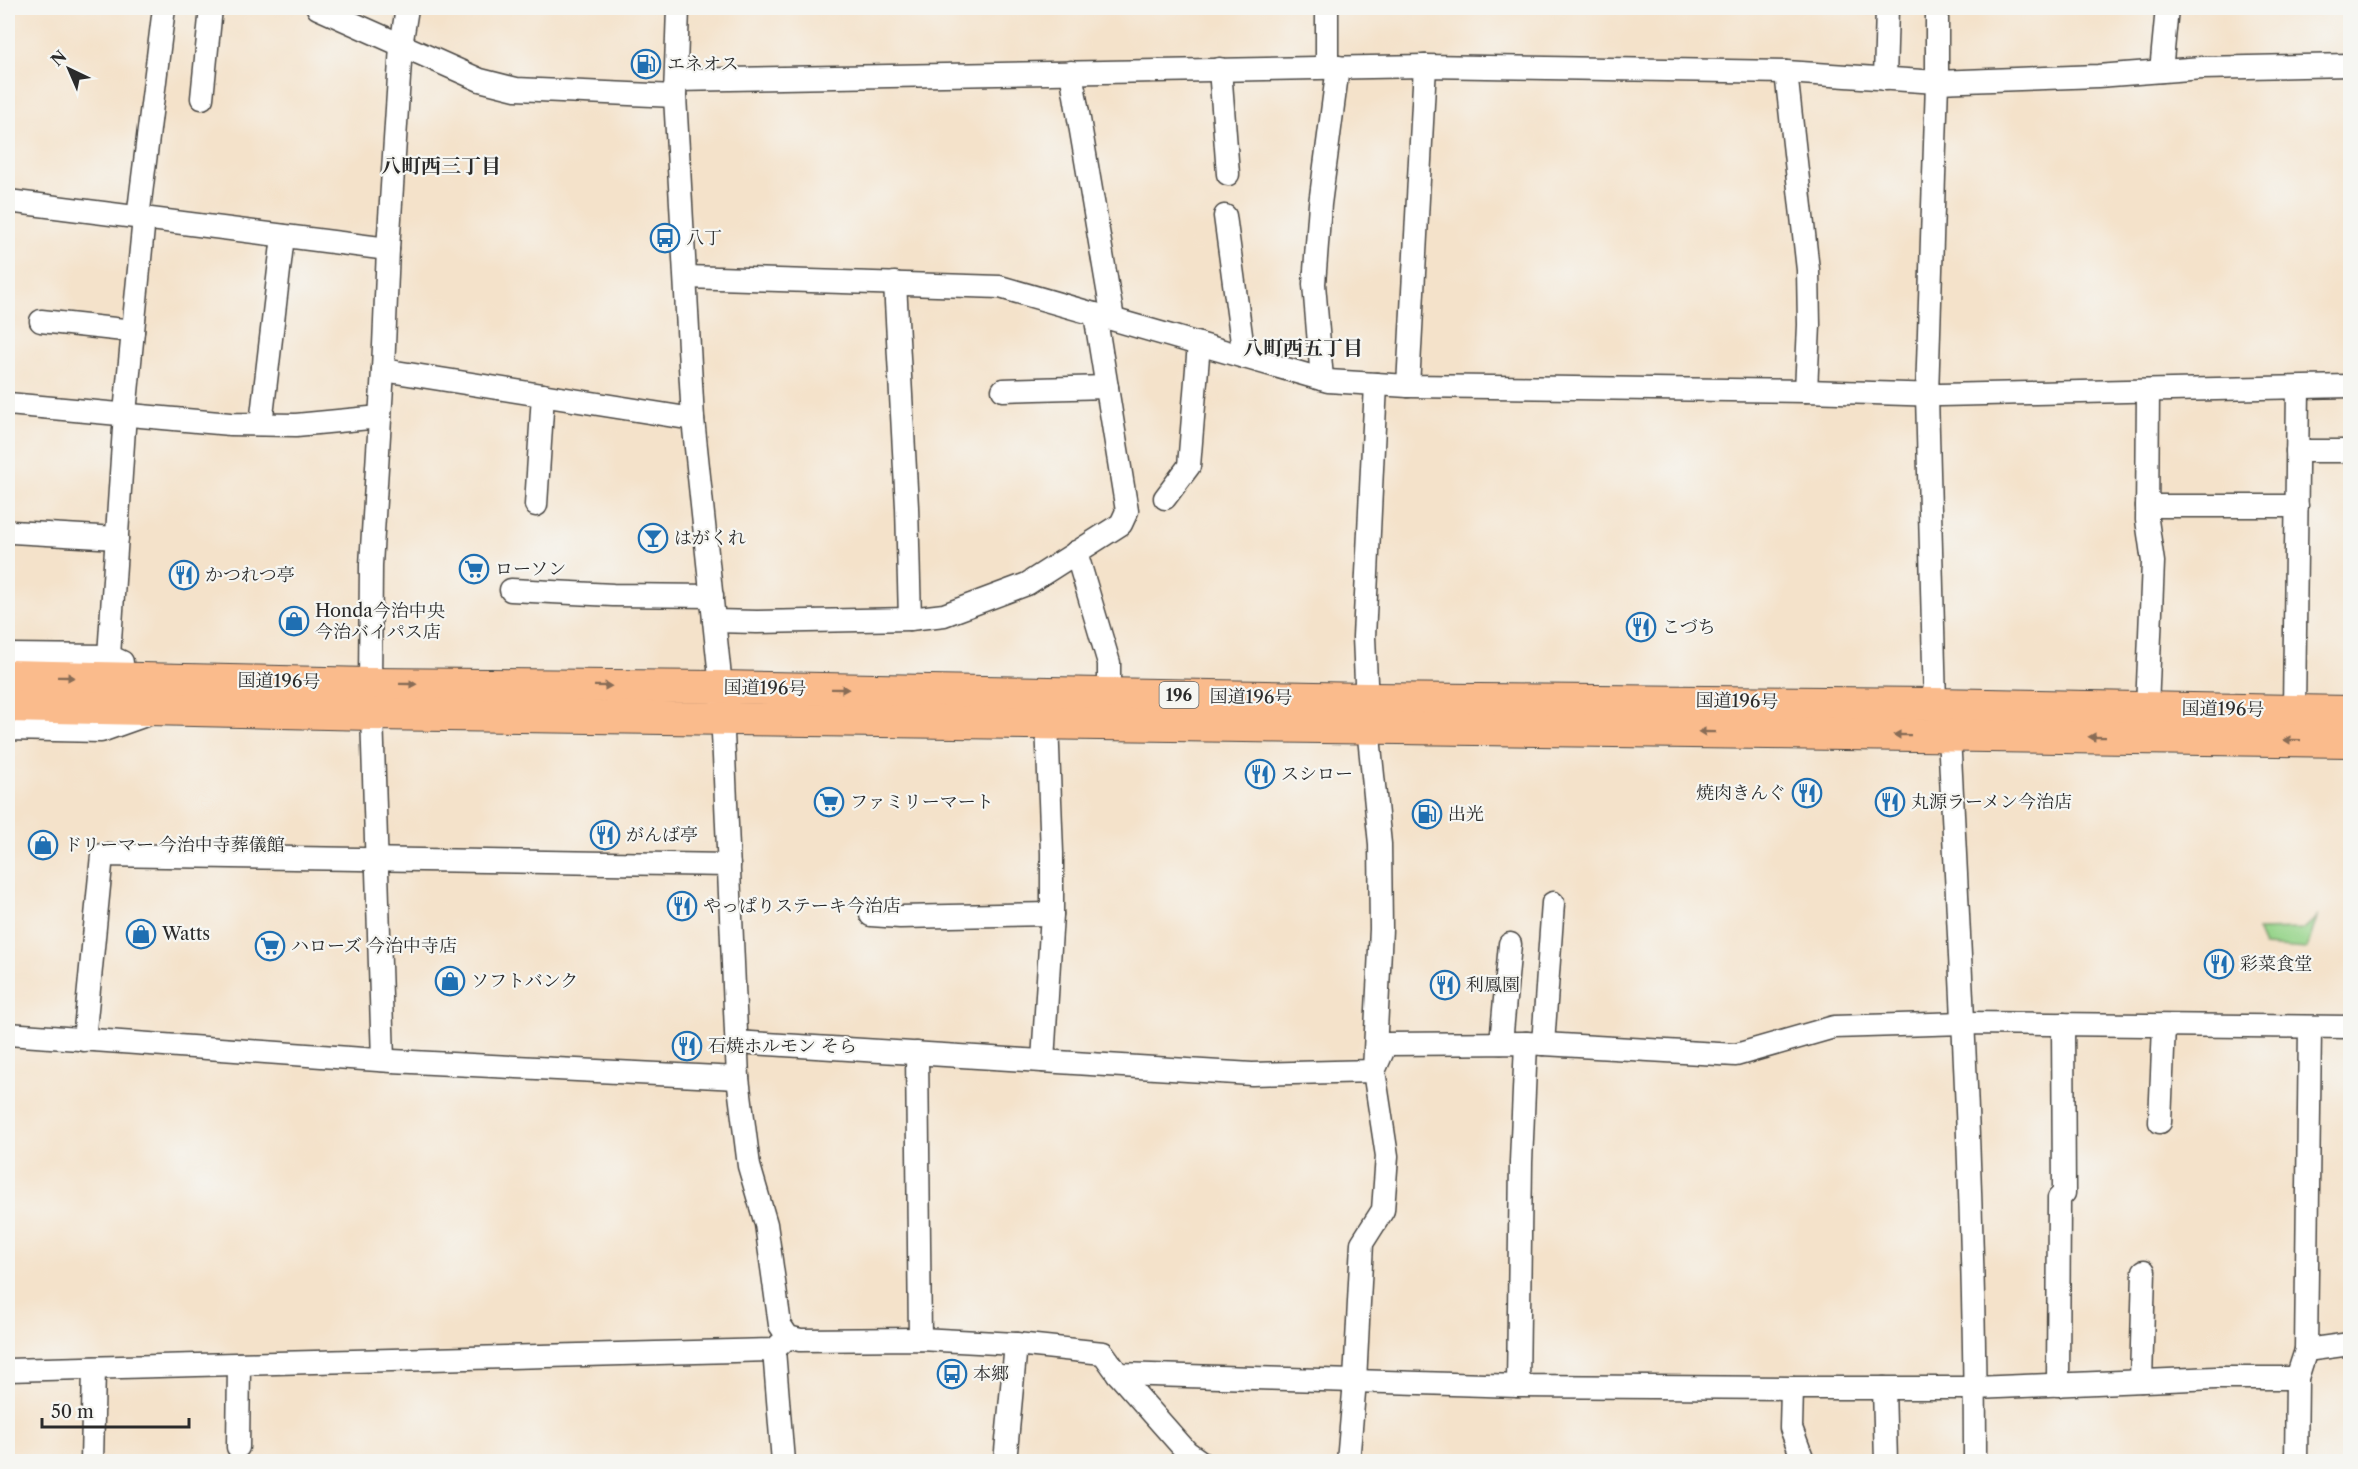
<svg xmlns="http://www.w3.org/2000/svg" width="2358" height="1469" font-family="'Libre Caslon Text','Noto Serif JP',serif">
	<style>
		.green { fill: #96d48a; stroke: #60805a; stroke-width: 1.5 }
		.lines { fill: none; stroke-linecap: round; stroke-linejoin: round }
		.minor-casing { stroke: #494643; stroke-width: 25 }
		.highway-casing { stroke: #494643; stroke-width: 34 }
		.minor { stroke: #fff; stroke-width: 22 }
		.highway { stroke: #fabb8c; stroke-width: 32 }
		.oneway { fill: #886c57 }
		.labels { text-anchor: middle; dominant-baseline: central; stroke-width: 4.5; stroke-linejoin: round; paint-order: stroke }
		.shield { fill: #f6f6f2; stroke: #686867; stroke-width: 1.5 }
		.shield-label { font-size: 16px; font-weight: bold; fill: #2b2b2b }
		.poi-label { font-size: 18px; fill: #2b2b2b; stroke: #f6f6f2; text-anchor: start }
		.street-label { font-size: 18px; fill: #2b2b2b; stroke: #f6f6f2 }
		.neighbourhood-label { font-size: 20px; font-weight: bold; fill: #2b2b2b; stroke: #f6f6f2 }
	</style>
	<rect width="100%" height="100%" fill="#f6f6f2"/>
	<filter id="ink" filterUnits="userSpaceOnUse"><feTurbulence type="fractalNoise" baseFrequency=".0167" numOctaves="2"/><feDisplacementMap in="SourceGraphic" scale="12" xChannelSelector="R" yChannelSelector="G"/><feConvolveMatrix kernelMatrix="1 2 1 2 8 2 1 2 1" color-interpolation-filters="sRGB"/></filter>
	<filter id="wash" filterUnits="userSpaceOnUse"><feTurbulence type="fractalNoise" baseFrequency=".008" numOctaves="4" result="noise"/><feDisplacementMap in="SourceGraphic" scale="24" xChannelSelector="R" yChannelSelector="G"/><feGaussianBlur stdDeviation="1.35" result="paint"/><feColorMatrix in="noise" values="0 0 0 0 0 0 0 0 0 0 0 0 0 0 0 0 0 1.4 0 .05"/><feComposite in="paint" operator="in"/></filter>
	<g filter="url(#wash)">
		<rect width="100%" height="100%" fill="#f4e2ca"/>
		<!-- green -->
		<polygon class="green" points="2317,917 2307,949 2264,946 2257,930 2304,929"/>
	</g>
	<g filter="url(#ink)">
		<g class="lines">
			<!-- minor casing -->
			<g class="minor-casing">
				<g id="minor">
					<polyline points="318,8 480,80 516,89 675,96"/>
					<polyline points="407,8 401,46 388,249 383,370 693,419"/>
					<polyline points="678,8 675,96 693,419 721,687 738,1078 749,1166 766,1224 780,1325 788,1337 800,1340 920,1339 1016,1344 1103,1353 1118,1374 1187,1452 1201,1462"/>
					<path d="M1937,8V82L1927,395L1935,704L1949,735C1961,977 1975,1219 1975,1462"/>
					<polyline points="1327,67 1327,8"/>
					<polyline points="1220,69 1228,174"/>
					<polyline points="2161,71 2167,8"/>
					<polyline points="1071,72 1113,319"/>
					<polyline points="1786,72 1808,270 1809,325 1806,391"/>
					<polyline points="1885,79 1887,8"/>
					<polyline points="676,80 1425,66 1786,72 1937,82 2098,76 2202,68 2350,65"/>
					<polyline points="202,98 211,8"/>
					<polyline points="8,201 388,249"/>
					<polyline points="1225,216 1244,357"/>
					<polyline points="138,218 164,8"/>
					<polyline points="687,277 1000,287 1328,381 1408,386 1806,391 1940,395 2350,386"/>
					<polyline points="895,283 907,507 910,619"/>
					<polyline points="41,321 133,331"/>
					<polyline points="1322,379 1314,284 1320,204 1338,67"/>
					<polyline points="1408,386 1425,66"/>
					<polyline points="1003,390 1107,387"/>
					<polyline points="8,404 230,424 296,425 380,417"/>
					<polyline points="261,424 283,236"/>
					<polyline points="2297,451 2350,451"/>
					<polyline points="1165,498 1189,466 1199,344"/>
					<polyline points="536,505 543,395"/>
					<polyline points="2147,506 2297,506"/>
					<polyline points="12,532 117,538"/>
					<polyline points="1076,552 1109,663 1109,694"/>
					<polyline points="511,590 613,595 712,596"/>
					<polyline points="714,621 757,622 910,619 944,615 1027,584 1121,524 1127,511 1095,314"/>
					<polyline points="8,655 109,656 122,662"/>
					<polyline points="109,656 125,413 144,218"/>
					<polyline points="370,684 371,565 383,370"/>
					<polyline points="2147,708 2153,562 2147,520 2148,391"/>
					<polyline points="2294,711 2298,388"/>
					<polyline points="372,714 383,1060"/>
					<polyline points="8,729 101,731 149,714"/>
					<polyline points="871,915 900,917 1052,914"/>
					<polyline points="8,1034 392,1061 738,1078"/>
					<polyline points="84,1040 102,855 729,865"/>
					<polyline points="736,1042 1252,1074 1374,1071 1386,1044 1526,1043 1736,1055 1834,1027 1964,1023 2350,1027"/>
					<polyline points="1501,1043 1510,944"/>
					<polyline points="1543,1044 1553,903"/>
					<polyline points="917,1053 920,1339"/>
					<polyline points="1043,1061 1052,914 1052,853 1047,722"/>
					<polyline points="2160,1122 2164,1026"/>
					<polyline points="774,1350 783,1462"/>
					<polyline points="2306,1350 2350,1344"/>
					<polyline points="8,1370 774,1350 788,1337"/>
					<polyline points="1118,1374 1518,1386 1792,1388 1975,1388 2216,1378 2297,1378"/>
					<polyline points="2141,1381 2144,1271"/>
					<polyline points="2058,1385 2059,1198 2064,1193 2063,1024"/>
					<polyline points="1518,1386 1521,1162 1526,1043"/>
					<polyline points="1792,1388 1791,1428 1803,1460"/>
					<polyline points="1884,1388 1886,1462"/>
					<polyline points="238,1447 239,1364"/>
					<polyline points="92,1462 94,1368"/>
					<polyline points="1005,1462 1016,1344"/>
					<polyline points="1348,1462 1355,1381 1362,1243 1383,1210 1387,1156 1374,1071 1381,929 1380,844 1368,727 1364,637 1376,384"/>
					<polyline points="2296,1462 2297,1378 2306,1350 2310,1028"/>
				</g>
			</g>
			<!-- highway casing -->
			<g class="highway-casing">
				<g id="highway">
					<polyline points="8,676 370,684 721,687 1367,699 1935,704 2350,712"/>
					<polyline points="8,706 372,714 2350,741"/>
				</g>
			</g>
			<!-- minor -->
			<use href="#minor" class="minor"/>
			<!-- highway -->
			<use href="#highway" class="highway"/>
		</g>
		<!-- one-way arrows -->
		<defs><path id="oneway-solid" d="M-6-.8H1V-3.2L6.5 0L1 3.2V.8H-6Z" transform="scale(1.5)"/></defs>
		<g class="oneway">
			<use href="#oneway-solid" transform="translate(66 677) rotate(1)"/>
			<use href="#oneway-solid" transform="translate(408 684) rotate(1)"/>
			<use href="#oneway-solid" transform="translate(603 686) rotate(1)"/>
			<use href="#oneway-solid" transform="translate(840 689) rotate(1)"/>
			<use href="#oneway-solid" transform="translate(1707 732) rotate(-179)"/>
			<use href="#oneway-solid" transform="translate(1902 735) rotate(-179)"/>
			<use href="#oneway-solid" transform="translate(2097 737) rotate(-179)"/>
			<use href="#oneway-solid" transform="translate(2292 740) rotate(-179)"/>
		</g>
	</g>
	<!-- icons -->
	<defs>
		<g id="fuel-ring" transform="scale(1.5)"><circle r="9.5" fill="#f6f6f2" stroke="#1f6fb2" stroke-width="1.5"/><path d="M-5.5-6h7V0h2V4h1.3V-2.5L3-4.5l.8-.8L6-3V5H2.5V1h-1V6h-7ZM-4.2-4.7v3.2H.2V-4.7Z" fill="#1f6fb2"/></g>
		<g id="bus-ring" transform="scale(1.5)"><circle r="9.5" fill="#f6f6f2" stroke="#1f6fb2" stroke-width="1.5"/><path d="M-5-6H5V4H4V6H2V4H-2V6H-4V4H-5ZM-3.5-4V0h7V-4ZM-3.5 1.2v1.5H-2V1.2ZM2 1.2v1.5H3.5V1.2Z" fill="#1f6fb2"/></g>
		<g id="bar-ring" transform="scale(1.5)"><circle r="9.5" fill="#f6f6f2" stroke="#1f6fb2" stroke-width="1.5"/><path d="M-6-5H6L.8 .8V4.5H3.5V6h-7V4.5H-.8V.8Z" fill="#1f6fb2"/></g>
		<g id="supermarket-ring" transform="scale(1.5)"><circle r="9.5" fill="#f6f6f2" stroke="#1f6fb2" stroke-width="1.5"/><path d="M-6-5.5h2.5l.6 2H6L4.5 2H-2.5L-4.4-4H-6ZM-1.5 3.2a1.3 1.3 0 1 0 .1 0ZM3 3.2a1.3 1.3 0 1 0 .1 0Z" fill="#1f6fb2"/></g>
		<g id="restaurant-ring" transform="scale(1.5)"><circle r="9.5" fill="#f6f6f2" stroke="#1f6fb2" stroke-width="1.5"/><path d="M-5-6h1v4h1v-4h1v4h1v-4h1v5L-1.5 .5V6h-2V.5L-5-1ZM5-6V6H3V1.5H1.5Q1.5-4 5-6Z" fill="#1f6fb2"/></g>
		<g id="shop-ring" transform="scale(1.5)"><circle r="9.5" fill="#f6f6f2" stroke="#1f6fb2" stroke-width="1.5"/><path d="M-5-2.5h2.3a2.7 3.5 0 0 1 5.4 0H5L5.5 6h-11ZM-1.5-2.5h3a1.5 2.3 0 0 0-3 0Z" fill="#1f6fb2"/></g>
	</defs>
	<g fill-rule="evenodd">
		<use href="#fuel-ring" x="646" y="64"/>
		<use href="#bus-ring" x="665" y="238"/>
		<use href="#bar-ring" x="653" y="538"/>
		<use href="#supermarket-ring" x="474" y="569"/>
		<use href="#restaurant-ring" x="184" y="575"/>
		<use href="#shop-ring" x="294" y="621"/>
		<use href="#restaurant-ring" x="1641" y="627"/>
		<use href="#restaurant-ring" x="1260" y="774"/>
		<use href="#restaurant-ring" x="1807" y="793"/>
		<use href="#supermarket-ring" x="829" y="802"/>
		<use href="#restaurant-ring" x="1890" y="802"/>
		<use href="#fuel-ring" x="1427" y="814"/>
		<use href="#restaurant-ring" x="605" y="835"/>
		<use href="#shop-ring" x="43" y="845"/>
		<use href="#restaurant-ring" x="682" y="906"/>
		<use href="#shop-ring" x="141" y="934"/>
		<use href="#supermarket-ring" x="270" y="946"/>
		<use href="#restaurant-ring" x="2219" y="964"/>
		<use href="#shop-ring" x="450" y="981"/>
		<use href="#restaurant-ring" x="1445" y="985"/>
		<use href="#restaurant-ring" x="687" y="1046"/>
		<use href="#bus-ring" x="952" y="1374"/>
	</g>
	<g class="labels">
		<!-- shield labels -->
		<rect class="shield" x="1159.5" y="682" width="39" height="26" rx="4.5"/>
		<g class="shield-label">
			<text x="1179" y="695">196</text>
		</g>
		<!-- poi labels -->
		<g class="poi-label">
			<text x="667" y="64">エネオス</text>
			<text x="686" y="238">八丁</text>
			<text x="674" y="538">はがくれ</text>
			<text x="495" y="569">ローソン</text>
			<text x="205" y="575">かつれつ亭</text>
			<text x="315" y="611">Honda今治中央<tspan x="315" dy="21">今治バイパス店</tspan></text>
			<text x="1662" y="627">こづち</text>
			<text x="1281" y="774">スシロー</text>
			<text x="1786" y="793" text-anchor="end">焼肉きんぐ</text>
			<text x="850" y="802">ファミリーマート</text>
			<text x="1911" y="802">丸源ラーメン今治店</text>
			<text x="1448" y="814">出光</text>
			<text x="626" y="835">がんば亭</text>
			<text x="64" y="845">ドリーマー 今治中寺葬儀館</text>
			<text x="703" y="906">やっぱりステーキ今治店</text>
			<text x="162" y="934">Watts</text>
			<text x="291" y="946">ハローズ 今治中寺店</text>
			<text x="2240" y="964">彩菜食堂</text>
			<text x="471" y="981">ソフトバンク</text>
			<text x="1466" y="985">利鳳園</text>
			<text x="708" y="1046">石焼ホルモン そら</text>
			<text x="973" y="1374">本郷</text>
		</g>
		<!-- street labels -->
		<g class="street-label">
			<text transform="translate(279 681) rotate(1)">国道196号</text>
			<text transform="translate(765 688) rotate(1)">国道196号</text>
			<text transform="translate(1251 697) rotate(1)">国道196号</text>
			<text transform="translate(1737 701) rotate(1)">国道196号</text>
			<text transform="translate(2223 709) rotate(1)">国道196号</text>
		</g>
		<!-- neighbourhood labels -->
		<g class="neighbourhood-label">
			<text x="441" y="166">八町西三丁目</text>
			<text x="1303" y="348">八町西五丁目</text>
		</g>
	</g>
	<!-- margin -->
	<rect width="2358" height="1469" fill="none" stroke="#f6f6f2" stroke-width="30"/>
	<!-- north arrow -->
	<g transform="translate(69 69) rotate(316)" stroke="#f6f6f2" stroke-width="4.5" paint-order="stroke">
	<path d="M0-4.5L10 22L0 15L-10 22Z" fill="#2b2b2b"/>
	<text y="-9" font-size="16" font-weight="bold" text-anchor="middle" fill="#2b2b2b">N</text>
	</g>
	<!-- scale -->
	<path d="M42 1418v9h147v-9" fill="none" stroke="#2b2b2b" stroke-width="3"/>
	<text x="51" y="1418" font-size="18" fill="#2b2b2b" stroke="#f6f6f2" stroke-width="4.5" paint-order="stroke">50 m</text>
</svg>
